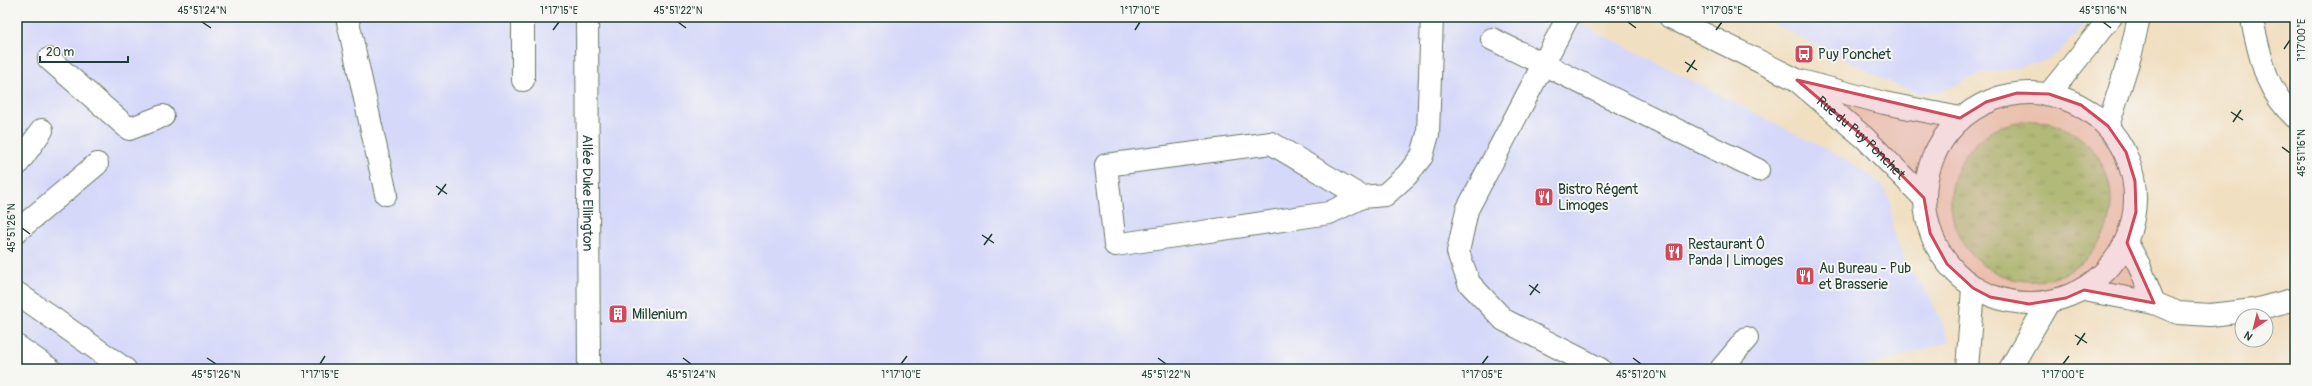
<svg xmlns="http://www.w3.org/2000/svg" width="2312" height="386" font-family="Pangolin,sans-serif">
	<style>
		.built { fill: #d5d8f9 }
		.grass { fill: url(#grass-tufts); stroke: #648a5b }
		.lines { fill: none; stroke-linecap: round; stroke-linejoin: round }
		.minor-casing { stroke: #687665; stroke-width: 24 }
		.minor { stroke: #fff; stroke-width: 22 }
		.marked { fill: #d1495b; fill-opacity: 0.2; stroke: #d1495b; stroke-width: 3; stroke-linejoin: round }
		.ticks { fill: none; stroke: #1f3d34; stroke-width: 1.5 }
		.labels { text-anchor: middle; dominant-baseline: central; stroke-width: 4; stroke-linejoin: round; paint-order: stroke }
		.poi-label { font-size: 14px; fill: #1f3d34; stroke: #f6f6f2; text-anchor: start }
		.street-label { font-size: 14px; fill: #1f3d34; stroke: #f6f6f2 }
		.neatline { fill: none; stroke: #1f3d34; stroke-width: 1.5 }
		.ticks-label { font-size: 10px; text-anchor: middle; fill: #1f3d34 }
	</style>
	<defs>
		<pattern id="grass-tufts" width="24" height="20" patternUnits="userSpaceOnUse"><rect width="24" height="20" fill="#aad682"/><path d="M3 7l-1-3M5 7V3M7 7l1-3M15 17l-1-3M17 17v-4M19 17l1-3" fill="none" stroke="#8aaf6b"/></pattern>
	</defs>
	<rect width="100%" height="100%" fill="#f6f6f2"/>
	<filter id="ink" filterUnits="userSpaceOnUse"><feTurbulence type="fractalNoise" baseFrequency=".025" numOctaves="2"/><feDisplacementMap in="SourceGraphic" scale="8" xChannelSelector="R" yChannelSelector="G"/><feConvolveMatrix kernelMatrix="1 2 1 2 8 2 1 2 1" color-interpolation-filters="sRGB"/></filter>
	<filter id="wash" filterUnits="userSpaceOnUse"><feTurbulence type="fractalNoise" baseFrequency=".012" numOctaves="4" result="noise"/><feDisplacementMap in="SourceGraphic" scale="16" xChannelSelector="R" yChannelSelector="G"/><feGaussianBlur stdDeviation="0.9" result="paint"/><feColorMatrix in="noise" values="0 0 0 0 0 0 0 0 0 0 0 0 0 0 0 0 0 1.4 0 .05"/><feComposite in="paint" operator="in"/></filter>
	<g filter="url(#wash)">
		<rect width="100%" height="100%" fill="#f1dfc1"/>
		<!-- built -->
		<g class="built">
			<polygon points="17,17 1567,17 1818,145 1863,170 1882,185 1890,201 1893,233 1908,268 1929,295 1941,320 1949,342 1858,369 17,369"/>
			<polygon points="1760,17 2090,17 2061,51 2045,62 1981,74 1940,92 1918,93 1898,86"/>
		</g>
		<!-- grass -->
		<circle class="grass" cx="2031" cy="201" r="80"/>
	</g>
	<g filter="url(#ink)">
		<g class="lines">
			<!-- minor casing -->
			<g class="minor-casing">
				<g id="minor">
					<polyline points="347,17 386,194"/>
					<polyline points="523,17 523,80"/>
					<path id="s1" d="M587,17L589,369"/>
					<polyline points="1568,17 1467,210 1458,252 1469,283 1504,320 1600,369"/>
					<polyline points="1670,17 1797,80 1884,103 1960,118"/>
					<path d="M2253,17V25C2262,62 2265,89 2295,117"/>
					<polyline points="1492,39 1758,170"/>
					<polyline points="49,59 129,129 163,116"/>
					<path id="s2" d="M1800,83L1865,138L1924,198"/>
					<circle cx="2030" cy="198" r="105"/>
					<polyline points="2049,94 2111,17"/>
					<polyline points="2108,126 2131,53 2139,17"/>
					<polyline points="17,165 42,130"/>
					<polyline points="1362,197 1271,143 1106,165 1115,245 1329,213 1362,197 1385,195 1407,175 1422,156 1428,134 1432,17"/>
					<polyline points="17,231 97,164"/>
					<polyline points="2127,243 2139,265 2154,303"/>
					<polyline points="2084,290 2154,303 2178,313 2210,315 2254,310 2295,299"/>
					<polyline points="17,293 125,369"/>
					<polyline points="17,346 50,369"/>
					<polyline points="1721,369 1747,338"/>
					<polyline points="1967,369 1973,288"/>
					<polyline points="2010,369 2048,303"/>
				</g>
			</g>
			<!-- minor -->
			<use href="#minor" class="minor"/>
		</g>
	</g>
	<!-- marked area -->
	<path class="marked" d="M1797,80L1960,118L1986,102L2017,93L2049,94L2081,105L2108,126L2126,152L2135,181L2136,212L2127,243L2154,303L2084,290L2066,298L2029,304L1990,297L1973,288L1947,264L1930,233L1924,198L1865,138Z"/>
	<!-- ticks -->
	<path class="ticks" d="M202,22L211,28M678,22L686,28M1628,22L1636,28M2103,22L2111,28M553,30L559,22M1135,30L1140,22M1716,30L1722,22M2284,49L2290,40M1685,62L1697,70M1687,72L1695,60M2231,112L2243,120M2233,122L2241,110M2282,147L2290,153M436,186L447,194M438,195L446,184M22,228L30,234M982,235L994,243M984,245L992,234M1529,285L1540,293M1530,295L1538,284M2075,335L2087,343M2077,345L2085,333M207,358L216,364M683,358L691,364M1158,358L1166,364M1633,358L1641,364M320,364L325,356M901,364L907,356M1482,364L1488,356M2063,364L2069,356"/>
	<!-- icons -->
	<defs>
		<g id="bus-square" transform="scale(1)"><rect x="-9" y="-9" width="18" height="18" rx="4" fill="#d1495b" stroke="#f6f6f2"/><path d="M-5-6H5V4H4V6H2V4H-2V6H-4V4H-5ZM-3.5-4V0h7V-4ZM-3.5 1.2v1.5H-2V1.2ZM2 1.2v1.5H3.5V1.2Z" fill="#fff"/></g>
		<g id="restaurant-square" transform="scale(1)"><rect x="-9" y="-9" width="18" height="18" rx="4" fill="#d1495b" stroke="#f6f6f2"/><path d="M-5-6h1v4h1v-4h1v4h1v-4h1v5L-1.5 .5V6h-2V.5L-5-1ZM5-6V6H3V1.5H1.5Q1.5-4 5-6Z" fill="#fff"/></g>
		<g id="building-square" transform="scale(1)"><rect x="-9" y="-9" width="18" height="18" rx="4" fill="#d1495b" stroke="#f6f6f2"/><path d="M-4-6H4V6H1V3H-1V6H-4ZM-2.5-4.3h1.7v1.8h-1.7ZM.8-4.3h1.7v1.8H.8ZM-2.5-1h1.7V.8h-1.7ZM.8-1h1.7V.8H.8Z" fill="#fff"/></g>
	</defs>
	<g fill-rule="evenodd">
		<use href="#bus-square" x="1804" y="54"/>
		<use href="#restaurant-square" x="1544" y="197"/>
		<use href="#restaurant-square" x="1674" y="252"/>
		<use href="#restaurant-square" x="1805" y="276"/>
		<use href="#building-square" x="618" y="314"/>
	</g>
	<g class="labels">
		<!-- poi labels -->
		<g class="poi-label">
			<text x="1818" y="54">Puy Ponchet</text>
			<text x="1558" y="189">Bistro Régent<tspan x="1558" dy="16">Limoges</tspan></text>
			<text x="1688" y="244">Restaurant Ô<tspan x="1688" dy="16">Panda | Limoges</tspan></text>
			<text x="1819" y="268">Au Bureau - Pub<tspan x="1819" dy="16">et Brasserie</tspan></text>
			<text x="632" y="314">Millenium</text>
		</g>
		<!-- street labels -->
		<g class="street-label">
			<text stroke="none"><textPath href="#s2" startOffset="82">Rue du Puy Ponchet</textPath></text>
			<text stroke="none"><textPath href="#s1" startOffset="176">Allée Duke Ellington</textPath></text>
		</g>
	</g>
	<!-- margin -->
	<rect width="2312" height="386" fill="none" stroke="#f6f6f2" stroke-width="44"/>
	<!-- north arrow -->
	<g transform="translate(2254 328) rotate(215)"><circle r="19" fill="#f6f6f2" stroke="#a0aca6"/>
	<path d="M0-3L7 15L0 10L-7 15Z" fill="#d1495b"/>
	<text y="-6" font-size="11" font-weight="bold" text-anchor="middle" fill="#1f3d34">N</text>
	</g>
	<!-- scale -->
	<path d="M40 56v6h88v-6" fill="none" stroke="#1f3d34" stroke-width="2"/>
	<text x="46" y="56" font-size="12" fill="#1f3d34" stroke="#f6f6f2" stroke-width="3" paint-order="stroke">20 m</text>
	<rect x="22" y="22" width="2268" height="342" class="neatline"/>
	<g class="ticks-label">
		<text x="202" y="14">45°51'24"N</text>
		<text x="559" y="14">1°17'15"E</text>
		<text x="678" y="14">45°51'22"N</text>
		<text x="1140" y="14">1°17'10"E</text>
		<text x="1628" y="14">45°51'18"N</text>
		<text x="1722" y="14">1°17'05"E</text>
		<text x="2103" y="14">45°51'16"N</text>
		<text transform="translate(2301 40) rotate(-90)" y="4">1°17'00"E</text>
		<text transform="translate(2301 153) rotate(-90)" y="4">45°51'16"N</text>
		<text transform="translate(11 228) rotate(-90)" y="4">45°51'26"N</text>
		<text x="216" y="378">45°51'26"N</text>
		<text x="320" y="378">1°17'15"E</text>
		<text x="691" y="378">45°51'24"N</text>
		<text x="901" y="378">1°17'10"E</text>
		<text x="1166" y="378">45°51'22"N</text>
		<text x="1482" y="378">1°17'05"E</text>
		<text x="1641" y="378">45°51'20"N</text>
		<text x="2063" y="378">1°17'00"E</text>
	</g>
</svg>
